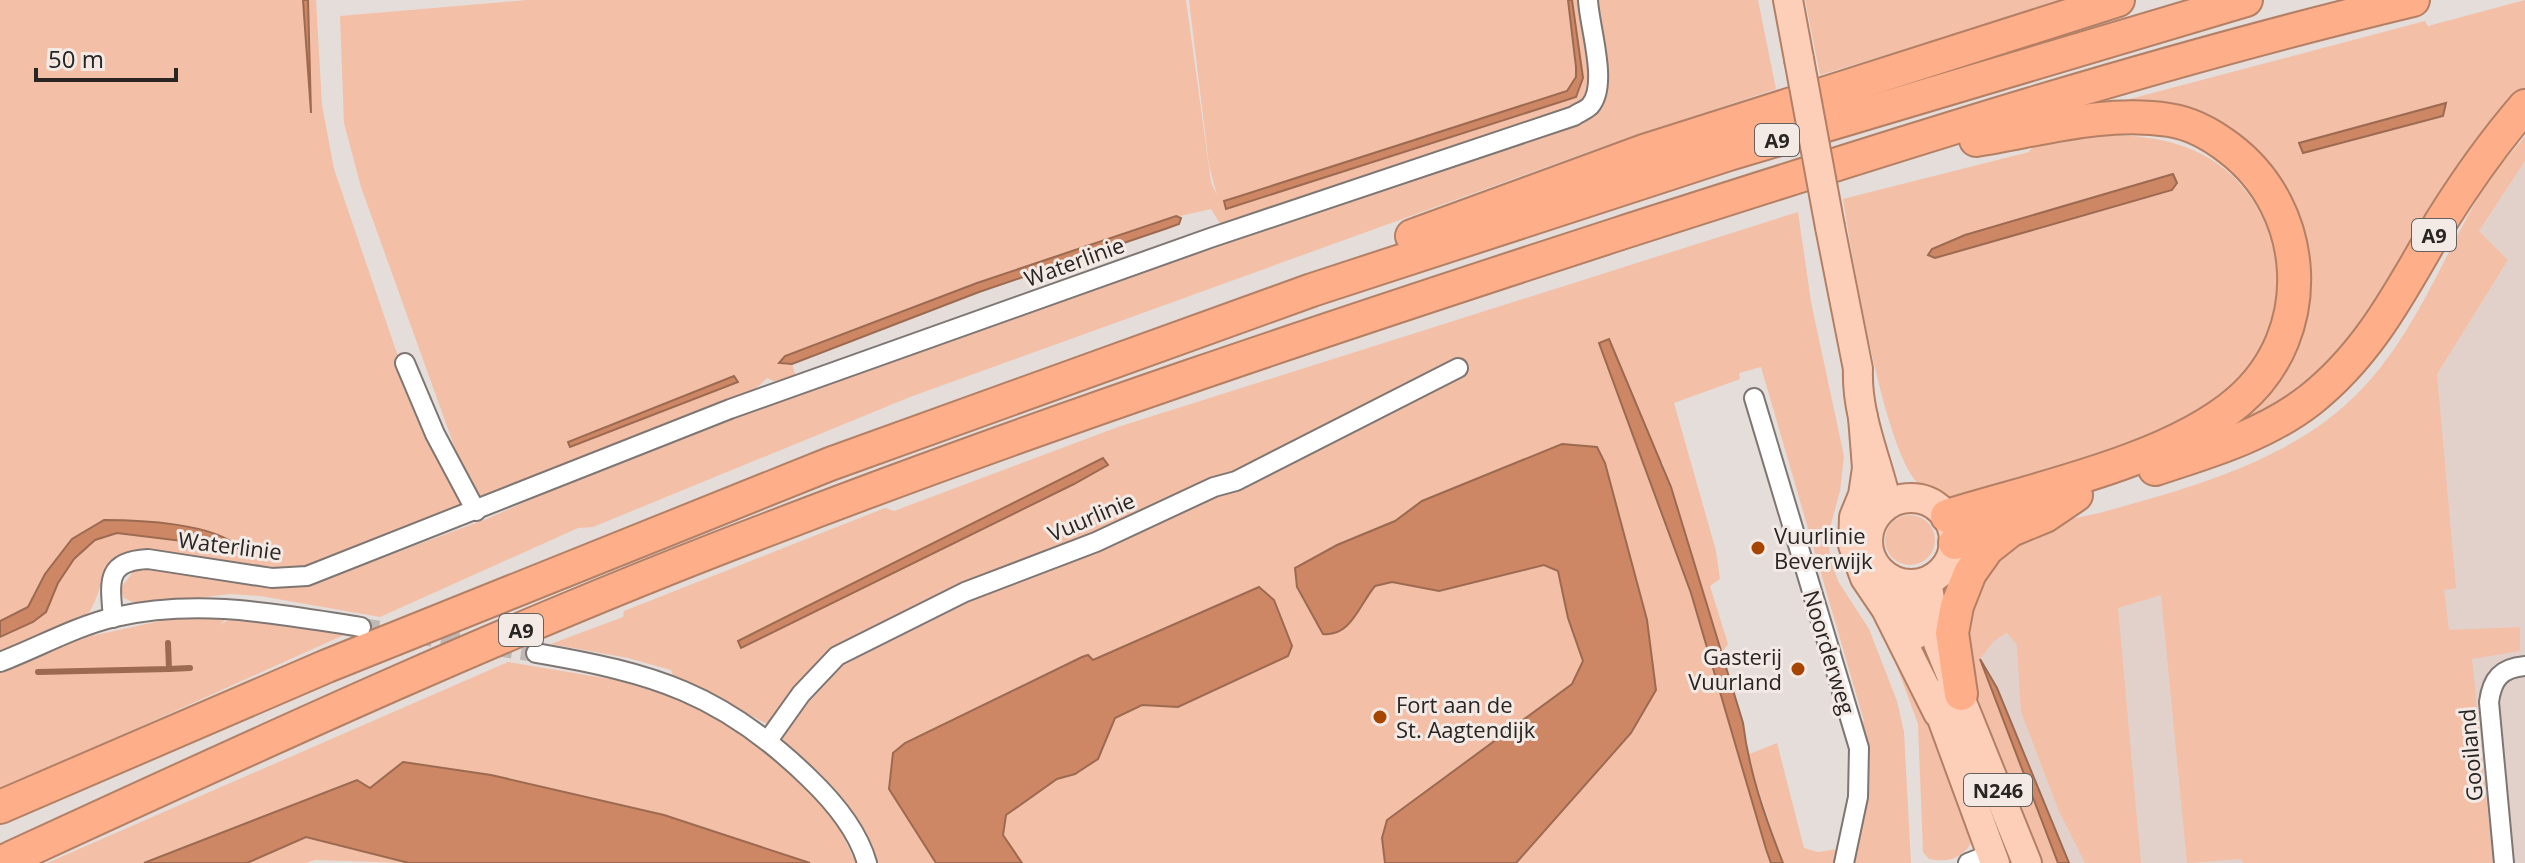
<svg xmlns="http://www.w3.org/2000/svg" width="2525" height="863" font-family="'Open Sans',sans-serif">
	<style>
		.built { fill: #e2d1ca }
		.green { fill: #f3bfa7; fill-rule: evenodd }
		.water { fill: #ce8765; stroke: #9c6a51; stroke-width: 2 }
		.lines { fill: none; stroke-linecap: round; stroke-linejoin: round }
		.stream { stroke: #9c6a51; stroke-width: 6 }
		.minor-tunnel { stroke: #bfb8b5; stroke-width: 18; stroke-dasharray: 18 9; stroke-linecap: butt }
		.minor-casing { stroke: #7e7673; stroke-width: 22 }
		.primary-casing { stroke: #b37f65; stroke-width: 32 }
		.motorway-casing { stroke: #b37f65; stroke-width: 36 }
		.minor { stroke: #fff; stroke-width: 18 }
		.primary { stroke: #fecfb8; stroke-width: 28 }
		.motorway { stroke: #feaf89; stroke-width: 32 }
		.primary-bridge-casing { stroke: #b37f65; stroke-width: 32; stroke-linecap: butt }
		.primary-bridge { stroke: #fecfb8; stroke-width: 28 }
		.poi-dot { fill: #a64500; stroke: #f3eae6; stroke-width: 3 }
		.labels { text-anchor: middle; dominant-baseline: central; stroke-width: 6; stroke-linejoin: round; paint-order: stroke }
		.shield { fill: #f3eae6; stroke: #65605e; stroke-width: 2 }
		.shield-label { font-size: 20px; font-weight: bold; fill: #282523 }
		.street-label { font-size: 22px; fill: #282523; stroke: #f3eae6 }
		.poi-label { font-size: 22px; fill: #282523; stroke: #f3eae6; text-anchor: start }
	</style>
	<rect width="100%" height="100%" fill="#e5ddd9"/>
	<!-- built -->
	<polygon class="built" points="2525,161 2525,863 2069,863 1997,688 1980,659 1994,641 2008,633 2445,487 2437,373 2508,260 2479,231"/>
	<!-- green -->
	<g class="green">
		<path d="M0,0H303L310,113L308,0H316L322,105L334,169L405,377L462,507L318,568L264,572L135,552C93,560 108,599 79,624L0,658V637L33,622L46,612L58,583L74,559L94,540L117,533L238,548L104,520L45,574L28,607L0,621Z"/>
		<path d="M527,0H1186L1211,182L1217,196L1209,165L1189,0H1568L1576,67V77L1567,91L1236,197L1226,209L1576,97L1583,78L1572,0H1580L1593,84L1574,113L1221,225L1211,209L1180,216L977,283L779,361L792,364L796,377L774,381L767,378L748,396L489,499L471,493L361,187L344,123L340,16ZM734,376L737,382L570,447L568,443Z"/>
		<polygon points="1597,0 1758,0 1776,89 1596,149 910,397 593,527 578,528 380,617 260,596 230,594 139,605 124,598 120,589 133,572 146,568 237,581 298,584 360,566 489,518 582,476 1063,292 1585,122 1602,108 1606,82"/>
		<polygon points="1805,0 2068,0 1820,75"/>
		<polygon points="2525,0 2525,88 2483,136 2386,305 2296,402 2162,456 2291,342 2269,177 2107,105 2425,21 2428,26"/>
		<path d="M2104,135C2165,135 2220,148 2255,204C2271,230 2279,259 2277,290C2270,404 2148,436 2059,469C2032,479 1978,506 1950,501C1940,499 1925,490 1918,483C1884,452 1851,251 1843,199L2029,152L2033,146Z"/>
		<path d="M2525,136V161L2479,231L2508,260L2437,374L2456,588L2444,590L2449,630L2520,627V651L2472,659L2493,863H2243L2241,859L2187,863L2161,595L2118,608L2141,863H2085L2059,811L2021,712L2017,645L2007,633L1994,641L1980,659L2058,863H2040C2017,806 1963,699 1962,641C1961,607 1989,557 2017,538C2040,522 2077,519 2103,512C2182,490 2271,466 2336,413C2408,355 2438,265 2484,187C2496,167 2511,154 2525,136Z"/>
		<polygon points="1798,212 1811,302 1844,456 1840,491 1828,535 1830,556 1838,581 1869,629 1897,701 1904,732 1911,863 1851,863 1856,723 1864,721 1761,367 1739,373 1740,379 1674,403 1716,551 1720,579 1710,586 1728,644 1721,654 1663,463 1639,448 1691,593 1775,863 874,863 833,791 769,725 673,675 671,670 628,658 551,644 623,617 624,611 885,508 894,511 1118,427"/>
		<circle cx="1910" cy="540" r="25"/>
		<polygon points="188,615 230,616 219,625 231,619 346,634 0,790 0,672 77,639"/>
		<path d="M1888,642L1911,669L1974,837C1965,858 1950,863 1929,859L1923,852L1918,724Z"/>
		<polygon points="508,662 616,680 662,694 668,690 761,739 833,815 856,863 810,863 664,815 491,775 369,788 357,780 144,863 47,863"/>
		<polygon points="1777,743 1804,848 1818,852 1837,849 1835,863 1783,863 1747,755"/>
		<polygon points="306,837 409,863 315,860 306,863 247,863"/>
	</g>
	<!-- water -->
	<g class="water">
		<polygon points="303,0 308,0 311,113"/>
		<polygon points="1568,0 1572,0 1583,78 1576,97 1226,209 1224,201 1237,197 1567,91 1576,77 1576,67"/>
		<polygon points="2446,103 2443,116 2303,153 2299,143"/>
		<polygon points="2173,174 2177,183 2172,190 1935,258 1928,255 1932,249 1965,235"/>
		<polygon points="1176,216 1181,218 1179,224 1165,229 979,292 792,364 779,363 785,356 977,283"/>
		<path d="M1609,339L1671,487L1743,723C1749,772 1765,817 1783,863H1771L1766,849L1691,593L1599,343Z"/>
		<polygon points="734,376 738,382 570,447 568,442"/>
		<path d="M1562,444L1597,447L1605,463L1647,620L1656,690L1631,733L1516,863H1385L1382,838L1387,820L1572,684L1583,661L1568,618L1558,571L1544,565L1439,591L1392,582L1375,586C1359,605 1351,637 1323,634L1297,587L1295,568L1337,545L1395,521L1422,501Z"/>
		<polygon points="1103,458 1108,465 1074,484 741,648 738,641"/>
		<path d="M104,520C138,520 216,523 239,548L117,533L95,540L74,559L58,583L46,612L33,622L0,637V621L28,607L45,574L72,539Z"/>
		<polygon points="1259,587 1274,600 1292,646 1288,656 1178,707 1142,705 1115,718 1098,759 1075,774 1057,779 1006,815 1003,835 1022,863 936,863 889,789 893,753 905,743 1082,657 1088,655 1093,660"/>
		<polygon points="1980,659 1997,688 2069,863 2058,863"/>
		<polygon points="403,762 491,775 664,815 810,863 409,863 306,837 247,863 144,863 357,780 370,788"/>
	</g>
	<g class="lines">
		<!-- stream -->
		<g class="stream">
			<polyline points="169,669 190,668"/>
			<polyline points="38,672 169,669 168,643"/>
		</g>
		<!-- minor-tunnel -->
		<polyline class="minor-tunnel" points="361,627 536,653"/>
		<!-- minor casing -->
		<g class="minor-casing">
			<g id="minor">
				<polyline points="405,363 435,434 476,511"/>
				<polyline points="1754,398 1859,748 1858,797 1844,863"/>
				<path d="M113,618C110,582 105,561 148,559L272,578L307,576L730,409L1210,238L1574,116C1578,113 1586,110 1590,106C1609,85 1589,26 1588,0"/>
				<path d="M536,653C653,673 722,693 809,778C832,800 858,831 867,863"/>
				<path d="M0,662C37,648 76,626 115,617C200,598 276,614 361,627"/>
				<polyline points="769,739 801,694 837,656 965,592 1096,542 1214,487 1236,481 1458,368"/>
				<polyline points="1968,863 1991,854"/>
				<path d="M2504,863L2489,702C2492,679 2501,668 2525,666"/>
			</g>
		</g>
		<!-- primary casing -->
		<g class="primary-casing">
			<g id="primary">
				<polyline points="1788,0 1799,59"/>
				<path d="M1830,227L1858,369C1856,415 1877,460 1887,504"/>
				<polyline points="1863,417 1867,468 1863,495 1854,517 1853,545 1865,578 1886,609 1938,713"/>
				<circle cx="1911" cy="541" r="43"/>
				<polyline points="1927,582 1938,643 2027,863"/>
				<polyline points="1898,583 1915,635"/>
				<polyline points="1933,694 1995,863"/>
			</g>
		</g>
		<!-- motorway casing -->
		<g class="motorway-casing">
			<g id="motorway">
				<polyline points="1412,236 1644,151 2118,0"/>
				<path d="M2155,469C2208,452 2265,435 2310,400C2372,351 2403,286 2442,220C2467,180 2494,142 2525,106"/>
				<path d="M1947,516C2034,489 2170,461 2239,401C2318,333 2310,209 2229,148C2212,135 2190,123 2169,120C2105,110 2039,130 1976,140"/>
				<polyline points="1955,543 2027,511"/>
				<polyline points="1961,694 1952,633 1957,606 1970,573 1987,549 2011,530 2045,516 2076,495"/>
				<polyline points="0,807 327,666 830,464 1312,290 1729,154 2246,0"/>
				<path d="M0,863C254,746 508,628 769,529C1049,421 1335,326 1621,233C1883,149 2145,64 2413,0"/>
			</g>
		</g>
		<!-- minor -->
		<use href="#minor" class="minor"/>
		<!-- primary -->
		<use href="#primary" class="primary"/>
		<!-- motorway -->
		<use href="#motorway" class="motorway"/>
		<!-- primary-bridge casing -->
		<g class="primary-bridge-casing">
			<polyline id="primary-bridge" points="1799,59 1830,227"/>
		</g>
		<!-- primary-bridge -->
		<use href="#primary-bridge" class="primary-bridge"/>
	</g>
	<!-- markers -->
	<g class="poi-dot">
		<circle cx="1758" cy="548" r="8"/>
		<circle cx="1798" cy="669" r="8"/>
		<circle cx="1380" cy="717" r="8"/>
	</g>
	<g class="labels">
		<!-- shield labels -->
		<g class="shield">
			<rect x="1755" y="124" width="44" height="32" rx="6"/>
			<rect x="2412" y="219" width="44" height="32" rx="6"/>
			<rect x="499" y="614" width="44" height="32" rx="6"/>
			<rect x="1964" y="774" width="68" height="32" rx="6"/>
		</g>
		<g class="shield-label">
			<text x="1777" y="140">A9</text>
			<text x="2434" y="235">A9</text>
			<text x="521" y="630">A9</text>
			<text x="1998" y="790">N246</text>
		</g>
		<!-- street labels -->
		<g class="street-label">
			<text transform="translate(1074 261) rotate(-20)">Waterlinie</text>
			<text transform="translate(1091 516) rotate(-23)">Vuurlinie</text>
			<text transform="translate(230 545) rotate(7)">Waterlinie</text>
			<text transform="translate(1830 652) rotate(73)">Noorderweg</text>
			<text transform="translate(2470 755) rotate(-95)">Gooiland</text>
		</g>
		<!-- poi labels -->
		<g class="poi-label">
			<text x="1774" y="535">Vuurlinie<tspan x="1774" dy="25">Beverwijk</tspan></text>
			<text x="1782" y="656" text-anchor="end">Gasterij<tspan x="1782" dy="25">Vuurland</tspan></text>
			<text x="1396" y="704">Fort aan de<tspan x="1396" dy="25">St. Aagtendijk</tspan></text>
		</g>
	</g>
	<!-- scale -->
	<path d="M36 68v12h140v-12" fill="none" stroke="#282523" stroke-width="4"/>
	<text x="48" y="68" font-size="24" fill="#282523" stroke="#f3eae6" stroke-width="6" paint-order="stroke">50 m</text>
</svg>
